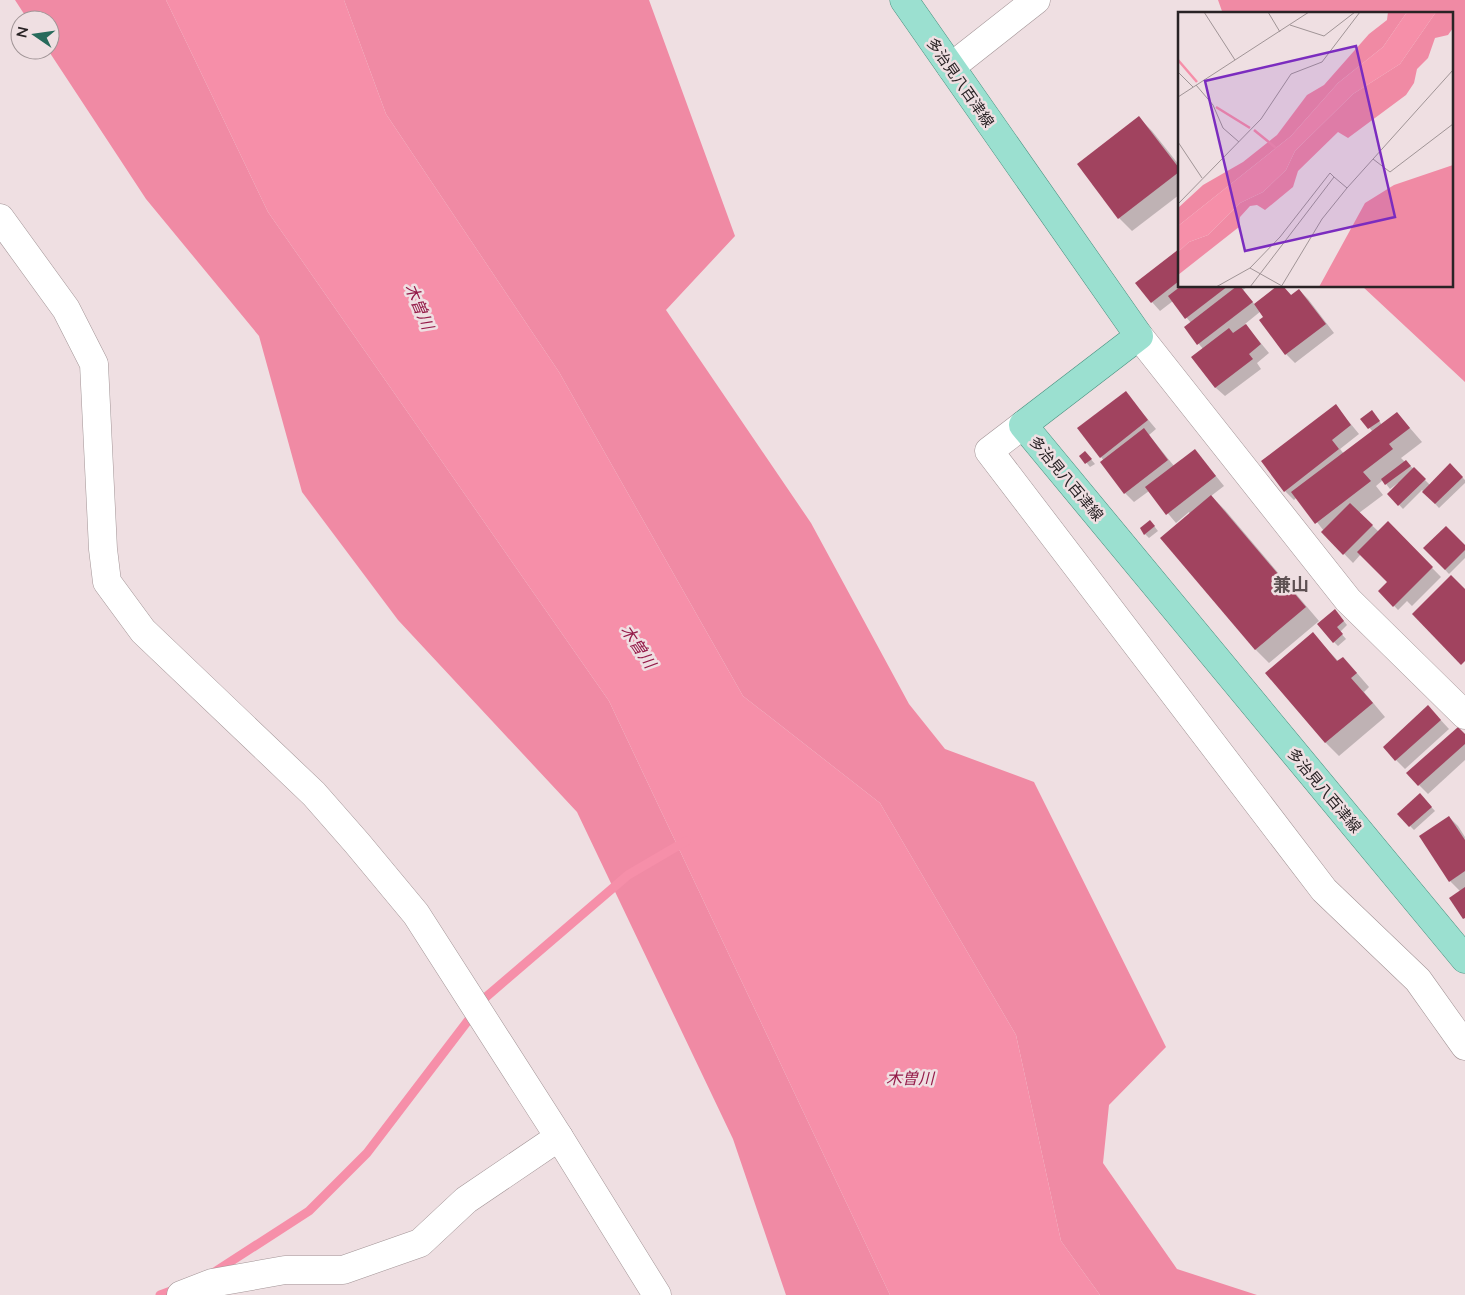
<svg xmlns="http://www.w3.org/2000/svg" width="1465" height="1295" font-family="Lato,'Noto Sans JP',sans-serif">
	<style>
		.forest { fill: #f08aa4 }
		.water { fill: #f68fa9 }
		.shadow { fill: #0003 }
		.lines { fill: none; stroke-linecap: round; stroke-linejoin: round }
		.stream { stroke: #f68fa9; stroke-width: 9 }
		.building { fill: #a1435f }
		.minor-casing { stroke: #a29496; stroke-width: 29 }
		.major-casing { stroke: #48907f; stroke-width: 29 }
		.minor { stroke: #fff; stroke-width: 28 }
		.major { stroke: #9be0d0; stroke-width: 28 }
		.labels { text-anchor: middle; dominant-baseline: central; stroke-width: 5; stroke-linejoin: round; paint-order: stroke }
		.street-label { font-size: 15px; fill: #292325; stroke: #efdfe2 }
		.water-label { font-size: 16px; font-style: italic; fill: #941b49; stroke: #efdfe2 }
		.quarter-label { font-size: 18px; font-weight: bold; fill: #5e5153; stroke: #efdfe2 }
		.inset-river { fill: none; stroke: #f68fa9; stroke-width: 2.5 }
		.inset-road { fill: none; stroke: #a09496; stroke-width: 1 }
		.view { fill: #7b2cbf; fill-opacity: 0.15; stroke: #7b2cbf; stroke-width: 2.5 }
		.inset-edge { fill: none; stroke: #292325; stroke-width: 2.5 }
	</style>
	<rect width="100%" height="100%" fill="#efdfe2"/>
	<!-- forest -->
	<g class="forest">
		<polygon points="15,0 166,0 268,212 609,701 890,1295 786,1295 733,1139 577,812 398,620 302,492 259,336 146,199 48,50 50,50 50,20 28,20"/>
		<polygon points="344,0 649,0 735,236 666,310 811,523 909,704 945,749 1034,782 1166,1047 1109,1105 1103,1163 1177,1269 1257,1295 1100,1295 1061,1241 1016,1035 880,803 743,696 559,372 386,114"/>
		<polygon points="1218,0 1465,0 1465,382 1362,286 1451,286 1451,14 1223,14"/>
	</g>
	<!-- water -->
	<polygon class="water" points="166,0 344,0 386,114 559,372 743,696 880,803 1016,1035 1061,1241 1100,1295 890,1295 609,701 268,212"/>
	<!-- shadow -->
	<g class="shadow">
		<polygon points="1139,118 1152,131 1179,165 1179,195 1132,231 1119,218"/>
		<polygon points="1179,251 1179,286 1248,286 1243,290 1255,305 1282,286 1292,296 1299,290 1308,299 1334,333 1295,363 1286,354 1261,311 1245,324 1269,353 1257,363 1261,369 1225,396 1216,388 1193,357 1203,349 1186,328 1191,323 1173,301 1160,311 1152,302"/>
		<polygon points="1126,393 1156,429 1149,435 1174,466 1194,451 1203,460 1224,486 1211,496 1225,510 1319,621 1269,663 1256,650 1162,538 1190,514 1189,512 1176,523 1149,491 1134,502 1125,493 1102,463 1104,461 1101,457"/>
		<polygon points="1336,406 1359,434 1340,449 1344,454 1373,432 1362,419 1376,416 1382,425 1397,413 1422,442 1401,458 1405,462 1414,469 1430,485 1450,465 1465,480 1465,483 1439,508 1422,490 1403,509 1389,494 1399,484 1398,483 1390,489 1383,480 1376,486 1383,495 1359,513 1379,532 1388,523 1441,577 1412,606 1407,601 1398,610 1380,591 1389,583 1361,554 1353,563 1323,532 1324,531 1297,497 1294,500 1285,491"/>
		<polygon points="1081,456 1089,457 1095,464 1090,467"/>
		<polygon points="1154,526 1158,531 1149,538 1145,534"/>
		<polygon points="1465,546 1465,558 1449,574 1425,548"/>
		<polygon points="1339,615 1347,625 1340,632 1346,639 1338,646 1334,642"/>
		<polygon points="1313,634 1339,662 1356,672 1369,687 1364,692 1385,717 1339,756 1326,743 1267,673"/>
		<polygon points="1437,716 1449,729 1405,769 1384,748"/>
		<polygon points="1465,735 1465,760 1428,794 1419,785"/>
		<polygon points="1424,799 1435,811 1414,830 1410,826"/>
		<polygon points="1449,817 1458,826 1465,837 1465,920 1461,892 1450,881 1421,836"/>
	</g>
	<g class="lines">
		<!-- stream -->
		<g class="stream">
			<polyline points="213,1273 309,1211 367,1153 486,997 628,875 686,841"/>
			<polyline points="160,1295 179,1288"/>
		</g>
	</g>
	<!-- building -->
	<g class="building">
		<polygon points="1139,116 1179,168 1179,172 1118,219 1077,164"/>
		<polygon points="1179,249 1179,281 1151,303 1135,283"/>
		<polygon points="1181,286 1228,286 1185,319 1168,296"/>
		<polygon points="1237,286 1240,286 1253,302 1197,345 1184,327"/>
		<polygon points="1277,286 1283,286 1291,295 1299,289 1326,324 1285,355 1259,320 1263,317 1254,304"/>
		<polygon points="1246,324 1261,344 1249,354 1253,359 1215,388 1191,357 1229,328 1233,333"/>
		<polygon points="1126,391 1148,420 1100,458 1077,428"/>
		<polygon points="1336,404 1351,425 1332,440 1339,449 1284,492 1261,461"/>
		<polygon points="1372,410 1380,421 1368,429 1360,419"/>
		<polygon points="1397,412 1410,428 1389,444 1393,449 1363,472 1371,481 1315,524 1291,492"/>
		<polygon points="1144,428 1168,460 1124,494 1100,462"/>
		<polygon points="1195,449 1216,476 1166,515 1145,487"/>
		<polygon points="1085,451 1092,459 1085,464 1079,456"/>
		<polygon points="1406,460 1411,466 1385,485 1381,479"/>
		<polygon points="1450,463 1463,477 1435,504 1422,492"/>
		<polygon points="1414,467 1426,479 1398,506 1387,494"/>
		<polygon points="1211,495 1306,607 1255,650 1160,538"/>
		<polygon points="1350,503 1373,525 1343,555 1321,532"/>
		<polygon points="1150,520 1155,526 1144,535 1140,528"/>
		<polygon points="1388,521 1433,567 1393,607 1378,591 1387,582 1357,552"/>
		<polygon points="1446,526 1465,545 1465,550 1445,570 1423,548"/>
		<polygon points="1451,575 1465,589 1465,661 1461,665 1412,614"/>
		<polygon points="1335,609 1344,621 1337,627 1343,634 1333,643 1317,624"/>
		<polygon points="1313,632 1337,661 1343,657 1357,673 1351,678 1373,703 1325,743 1265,673"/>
		<polygon points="1428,705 1441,720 1395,761 1383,747"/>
		<polygon points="1458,727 1465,734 1465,744 1418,786 1406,773"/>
		<polygon points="1420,793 1432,807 1409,827 1397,814"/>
		<polygon points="1449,816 1465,840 1465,871 1449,882 1419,836"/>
		<polygon points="1465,887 1465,918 1463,919 1449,898"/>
	</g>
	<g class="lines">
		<!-- minor casing -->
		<g class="minor-casing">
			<g id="minor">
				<polyline points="951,67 1036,0"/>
				<polyline points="0,218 66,309 94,364 103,549 107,582 143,631 314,794 357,843 416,914 559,1137 657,1295"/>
				<polyline points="1139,336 1348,600 1465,715"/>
				<polyline points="1023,425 989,451 1324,890 1418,980 1465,1046"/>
				<polyline points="181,1295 212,1283 285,1270 343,1270 420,1243 466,1200 559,1137"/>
			</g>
		</g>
		<!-- major casing -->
		<g class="major-casing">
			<polyline id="major" points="904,0 1139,336 1023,425 1465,959"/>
		</g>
		<!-- minor -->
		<use href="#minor" class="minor"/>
		<!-- major -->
		<use href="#major" class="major"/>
	</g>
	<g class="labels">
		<!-- street labels -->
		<g class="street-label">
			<text transform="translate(961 82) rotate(55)">多治見八百津線</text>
			<text transform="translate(1067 478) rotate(50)">多治見八百津線</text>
			<text transform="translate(1325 790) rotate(50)">多治見八百津線</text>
		</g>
		<!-- water labels -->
		<g class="water-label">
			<text transform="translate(420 306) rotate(67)">木曽川</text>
			<text transform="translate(639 646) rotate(56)">木曽川</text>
			<text x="910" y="1077">木曽川</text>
		</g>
		<!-- quarter labels -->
		<g class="quarter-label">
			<text x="1291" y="584">兼山</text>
		</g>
	</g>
	<!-- overview -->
	<g transform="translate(1178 12)">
		<rect width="275" height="275" fill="#efdfe2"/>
		<path d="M210,0H229L205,35L160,71L113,124L0,214V196L25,173L65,150L99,123L129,83L146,73L191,22L209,8ZM258,0H275V16L270,23L257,26L250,46L239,57L236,71L228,83L170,126L160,120L120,159L115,175L87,198L79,193L72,194L62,205L61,215L0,263V240L11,230L30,223L62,191L85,180L108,158L117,139L175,82L222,52ZM275,153V275H141L187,191L216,173Z" fill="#f08aa4"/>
		<path d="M229,0H258L222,52L175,82L117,139L108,158L85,180L62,191L30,223L11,230L0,240V214L113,124L160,71L205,35Z" fill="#f68fa9"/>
		<path class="inset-river" d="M0,48L19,70M38,95L72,116M76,118L98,136"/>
		<path class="inset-road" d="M26,0L57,48M90,0L102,20M112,13L146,24L177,0M0,60L15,75M18,73L35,93L45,116L61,130M0,85L131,0M0,130L24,166M195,147L212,160L275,112M0,192L83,107L113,62L144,50L182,0M72,256L102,225L152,161L156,165M38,275L72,256L104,274M72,275L156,165L169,176L275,58M103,275L144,207L169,176"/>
		<path class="view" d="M178,34L217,205L67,239L27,69Z"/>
		<rect width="275" height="275" class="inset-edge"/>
	</g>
	<!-- north arrow -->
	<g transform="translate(35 35) rotate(283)"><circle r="24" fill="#efdfe2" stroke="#a09496"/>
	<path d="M0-4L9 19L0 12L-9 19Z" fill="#276a5b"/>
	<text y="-8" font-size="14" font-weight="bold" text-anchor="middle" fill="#292325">N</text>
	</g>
</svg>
